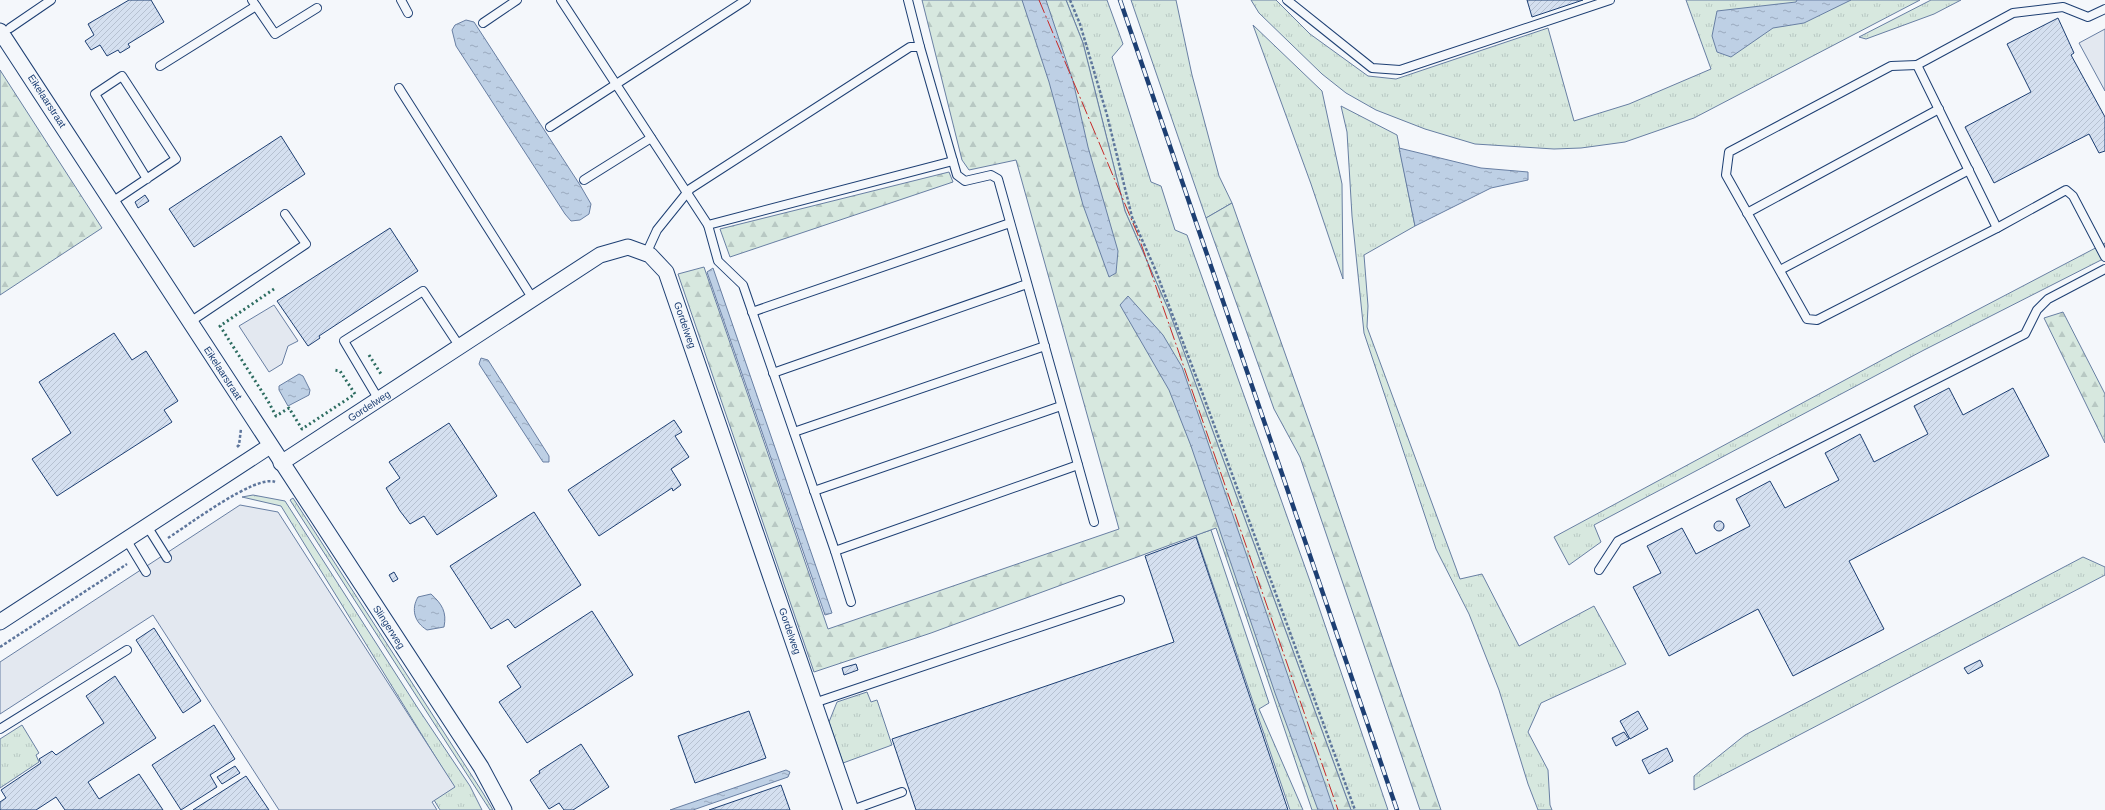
<svg xmlns="http://www.w3.org/2000/svg" width="2105" height="810" font-family="Arial,sans-serif">
	<style>
		.grass { fill: url(#grass-tufts); stroke: #687fa3 }
		.forest { fill: url(#forest-firs); stroke: #687fa3 }
		.parking { fill: #e3e8f0; stroke: #687fa3 }
		.water { fill: url(#water-ripples); stroke: #687fa3 }
		.building { fill: url(#building-hatch); stroke: #1d3f73 }
		.lines { fill: none; stroke-linecap: round; stroke-linejoin: round }
		.lane-casing { stroke: #1d3f73; stroke-width: 10 }
		.street-casing { stroke: #1d3f73; stroke-width: 17 }
		.path { stroke: #5e769c; stroke-width: 2.5; stroke-dasharray: 3 2; stroke-linecap: butt }
		.lane { stroke: #f4f7fb; stroke-width: 8 }
		.street { stroke: #f4f7fb; stroke-width: 15 }
		.rail-casing { stroke: #1d3f73; stroke-width: 4.5 }
		.rail { stroke: #f4f7fb; stroke-width: 3; stroke-dasharray: 9; stroke-linecap: butt }
		.hedge { stroke: #2c6c60; stroke-width: 3; stroke-dasharray: 2 3; stroke-linecap: butt }
		.power { stroke: #c62828; stroke-width: 1; stroke-dasharray: 14 3 2 3; stroke-linecap: butt }
		.labels { text-anchor: middle; dominant-baseline: central; stroke-width: 3; stroke-linejoin: round; paint-order: stroke }
		.street-label { font-size: 10px; fill: #1d3f73; stroke: #f4f7fb }
	</style>
	<defs>
		<pattern id="grass-tufts" width="24" height="20" patternUnits="userSpaceOnUse"><rect width="24" height="20" fill="#d7e8df"/><path d="M3 7l-1-3M5 7V3M7 7l1-3M15 17l-1-3M17 17v-4M19 17l1-3" fill="none" stroke="#b8c8c3"/></pattern>
		<pattern id="forest-firs" width="22" height="20" patternUnits="userSpaceOnUse"><rect width="22" height="20" fill="#d7e8df"/><path d="M5 1l3.5 6h-7zM16 11l3.5 6h-7z" fill="#b8c8c3"/></pattern>
		<pattern id="water-ripples" width="26" height="14" patternUnits="userSpaceOnUse"><rect width="26" height="14" fill="#bed0e5"/><path d="M2 4q2-2 4 0t4 0M15 11q2-2 4 0t4 0" fill="none" stroke="#9aaabe"/></pattern>
		<pattern id="building-hatch" width="6" height="6" patternUnits="userSpaceOnUse"><rect width="6" height="6" fill="#d5e0f0"/><path d="M-1 1l2-2M0 6l6-6M5 7l2-2" fill="none" stroke="#b6c1d1"/></pattern>
	</defs>
	<rect width="100%" height="100%" fill="#f4f7fb"/>
	<!-- grass -->
	<g class="grass">
		<polygon points="1066,0 1107,0 1123,44 1112,57 1151,182 1161,186 1175,230 1187,235 1311,584 1388,810 1351,810 1169,311 1125,211 1083,43"/>
		<polygon points="1131,0 1176,0 1192,75 1219,176 1232,203 1206,218"/>
		<polygon points="1251,0 1276,0 1310,34 1368,76 1396,79 1548,28 1574,121 1629,104 1711,69 1686,0 1920,0 1694,118 1625,142 1581,148 1554,149 1475,144 1425,129 1376,110 1346,93 1322,74 1259,13"/>
		<polygon points="1931,0 1961,0 1934,14 1866,39 1859,37"/>
		<polygon points="1253,25 1322,91 1342,184 1343,279 1311,184"/>
		<polygon points="1341,106 1397,135 1415,226 1364,255 1368,306 1367,327 1460,579 1482,574 1519,646 1594,606 1626,664 1541,703 1528,732 1548,770 1550,805 1552,810 1538,810 1528,784 1499,690 1469,614 1436,549 1364,333 1352,216 1347,132"/>
		<polygon points="2105,243 2105,258 1924,350 1594,525 1601,542 1569,565 1554,537 1895,353"/>
		<polygon points="253,495 285,501 419,710 470,786 482,810 440,810 434,800 454,787 281,506 242,497"/>
		<polygon points="293,498 483,793 493,810 490,810 290,500"/>
		<polygon points="1211,530 1269,703 1259,709 1303,810 1290,810 1196,535"/>
		<polygon points="2083,557 2105,567 2105,575 1694,790 1694,776 1745,735"/>
		<polygon points="867,692 871,702 877,700 892,745 843,763 829,722 837,702"/>
		<polygon points="22,725 39,753 36,755 39,762 0,788 0,739"/>
	</g>
	<!-- forest -->
	<g class="forest">
		<polygon points="922,0 1066,0 1083,43 1125,211 1169,311 1351,810 1312,810 1216,528 931,633 814,672 678,274 704,267 828,629 1119,529 1016,160 969,170 962,160"/>
		<polygon points="0,70 102,228 0,295"/>
		<polygon points="949,172 953,182 730,257 720,229"/>
		<polygon points="1232,203 1318,447 1441,810 1420,810 1300,457 1274,409 1206,218"/>
		<polygon points="2063,312 2105,394 2105,443 2044,318"/>
	</g>
	<!-- parking -->
	<g class="parking">
		<polygon points="2105,29 2105,91 2079,43"/>
		<polygon points="274,305 298,341 288,346 282,364 269,372 239,326"/>
		<polygon points="240,505 278,512 455,787 432,802 437,810 279,810 153,615 0,714 0,662"/>
	</g>
	<!-- water -->
	<g class="water">
		<polygon points="1022,0 1046,0 1073,81 1088,147 1118,251 1116,273 1109,277 1083,205 1049,82"/>
		<polygon points="1797,0 1851,0 1804,23 1773,28 1731,57 1717,52 1712,36 1717,11 1796,2"/>
		<polygon points="466,20 474,22 580,185 591,204 589,214 580,220 571,221 565,214 456,46 452,30 455,25"/>
		<polygon points="1399,148 1481,168 1528,172 1528,180 1491,188 1415,226"/>
		<polygon points="713,268 832,613 825,615 707,272"/>
		<polygon points="1128,296 1163,335 1182,367 1334,810 1318,810 1275,693 1191,446 1169,390 1120,305"/>
		<polygon points="481,358 488,360 549,456 549,462 543,462 479,364"/>
		<polygon points="299,374 303,376 310,390 309,395 288,406 279,390 279,386"/>
		<path d="M431,594C442,604 447,612 444,627L427,630C414,622 411,609 418,597Z"/>
		<polygon points="786,770 790,772 788,777 693,810 670,810"/>
	</g>
	<!-- building -->
	<g class="building">
		<polygon points="129,0 151,0 164,22 128,44 130,47 120,53 118,50 107,56 100,45 91,50 85,41 94,35 88,24"/>
		<polygon points="1527,0 1583,0 1532,17"/>
		<polygon points="2058,18 2074,53 2071,55 2105,117 2105,151 2099,153 2089,134 1994,183 1965,127 2031,92 2007,44"/>
		<polygon points="281,136 305,174 194,247 169,209"/>
		<polygon points="145,195 149,201 138,208 135,202"/>
		<polygon points="390,228 418,271 319,336 320,338 308,346 277,301"/>
		<polygon points="114,333 132,360 146,351 178,401 164,410 172,422 57,496 32,459 71,433 39,382"/>
		<polygon points="1949,388 1963,415 2013,388 2049,456 1849,561 1884,629 1793,676 1758,609 1669,656 1633,587 1661,573 1647,546 1682,528 1696,554 1750,526 1736,499 1770,481 1785,508 1839,480 1825,453 1860,434 1874,462 1928,434 1914,406"/>
		<polygon points="674,420 682,432 675,436 689,457 671,469 681,485 673,491 672,488 599,536 568,490"/>
		<polygon points="449,423 497,496 437,535 424,516 410,524 400,511 386,488 400,478 389,462"/>
		<polygon points="534,512 581,585 515,628 508,619 491,629 450,566"/>
		<circle cx="1719" cy="526" r="5"/>
		<polygon points="1196,537 1288,810 916,810 892,739 1174,642 1145,556"/>
		<polygon points="394,572 398,579 393,582 389,575"/>
		<polygon points="592,611 633,675 527,743 499,702 521,687 507,666"/>
		<polygon points="154,628 201,701 183,713 136,640"/>
		<polygon points="1980,660 1983,666 1968,674 1964,668"/>
		<polygon points="856,664 858,670 844,675 842,668"/>
		<polygon points="115,676 156,738 88,782 99,799 139,774 163,810 65,810 56,797 36,810 0,810 0,802 6,798 1,790 41,763 39,759 52,751 56,755 104,723 86,696"/>
		<polygon points="749,711 766,758 695,783 678,736"/>
		<polygon points="1638,711 1648,729 1630,739 1620,721"/>
		<polygon points="214,725 235,759 210,775 217,787 181,810 152,765"/>
		<polygon points="1624,732 1629,739 1616,746 1612,738"/>
		<polygon points="581,744 609,787 573,810 564,810 559,803 549,809 530,780 540,773 539,771"/>
		<polygon points="1667,748 1673,761 1649,774 1642,760"/>
		<polygon points="235,766 240,773 222,784 217,777"/>
		<polygon points="246,776 269,810 193,810"/>
		<polygon points="781,785 790,810 709,810"/>
	</g>
	<g class="lines">
		<!-- lane casing -->
		<g class="lane-casing">
			<g id="lane">
				<polyline points="401,0 408,13"/>
				<polyline points="561,0 708,225 953,161"/>
				<polyline points="908,0 920,47"/>
				<polyline points="1287,0 1372,68 1400,70 1610,0"/>
				<polyline points="256,6 275,34 317,8"/>
				<polyline points="2105,9 2088,17 2063,7 2013,13 1917,65 1997,228 2066,190 2073,196 2105,257"/>
				<polyline points="483,23 517,0"/>
				<polyline points="10,28 51,0"/>
				<polyline points="1917,65 1891,66 1729,152 1726,175 1807,319 1817,320 1997,228"/>
				<polyline points="160,66 256,6 252,0"/>
				<polyline points="399,88 533,299"/>
				<polyline points="550,127 746,0"/>
				<polyline points="584,180 651,138"/>
				<polyline points="112,202 176,159 122,76 95,94 147,179"/>
				<polyline points="1747,213 1939,109"/>
				<polyline points="708,225 718,261 743,285 835,551 1078,465"/>
				<polyline points="646,254 657,230 690,189 910,47 920,47 957,175 965,181 991,175 998,179 1094,522"/>
				<polyline points="1780,270 1969,170"/>
				<polyline points="752,312 1010,223"/>
				<polyline points="190,322 306,244 285,214"/>
				<polyline points="773,373 1027,284"/>
				<polyline points="379,400 344,341 423,291 460,347"/>
				<polyline points="794,432 1045,346"/>
				<polyline points="814,491 1061,406"/>
				<polyline points="147,526 167,558"/>
				<polyline points="126,539 146,572"/>
				<polyline points="835,551 851,602"/>
				<polyline points="1599,570 1618,541 2025,334 2037,310 2048,299 2105,269"/>
				<polyline points="814,703 1120,600"/>
				<polyline points="0,729 127,650"/>
				<polyline points="852,810 902,792"/>
			</g>
		</g>
		<!-- street casing -->
		<g class="street-casing">
			<g id="street">
				<polyline points="0,31 481,767 504,810"/>
				<polyline points="281,463 600,255 628,247 650,255 666,272 851,810"/>
				<polyline points="0,622 270,446"/>
			</g>
		</g>
		<!-- path -->
		<g class="path">
			<polyline points="1070,0 1080,24 1107,115 1132,217 1155,269 1202,392 1355,810"/>
			<polyline points="237,447 239,445 241,429"/>
			<path d="M168,538C187,526 256,474 275,482"/>
			<polyline points="0,647 127,564"/>
		</g>
		<!-- lane -->
		<use href="#lane" class="lane"/>
		<!-- street -->
		<use href="#street" class="street"/>
		<!-- rail casing -->
		<g class="rail-casing">
			<polyline id="rail" points="1120,0 1397,810"/>
		</g>
		<!-- rail -->
		<use href="#rail" class="rail"/>
		<!-- hedge -->
		<g class="hedge">
			<polyline points="274,289 220,326 268,401 276,416 289,408 302,429 355,394 340,371 333,370"/>
			<polyline points="369,355 381,374"/>
		</g>
		<!-- power -->
		<polyline class="power" points="1039,0 1138,235 1338,810"/>
	</g>
	<g class="labels">
		<!-- street labels -->
		<g class="street-label">
			<text transform="translate(47 101) rotate(57)">Eikelaarstraat</text>
			<text transform="translate(685 325) rotate(71)">Gordelweg</text>
			<text transform="translate(223 373) rotate(57)">Eikelaarstraat</text>
			<text transform="translate(369 406) rotate(-33)">Gordelweg</text>
			<text transform="translate(389 627) rotate(57)">Slingerweg</text>
			<text transform="translate(790 631) rotate(71)">Gordelweg</text>
		</g>
	</g>
</svg>
